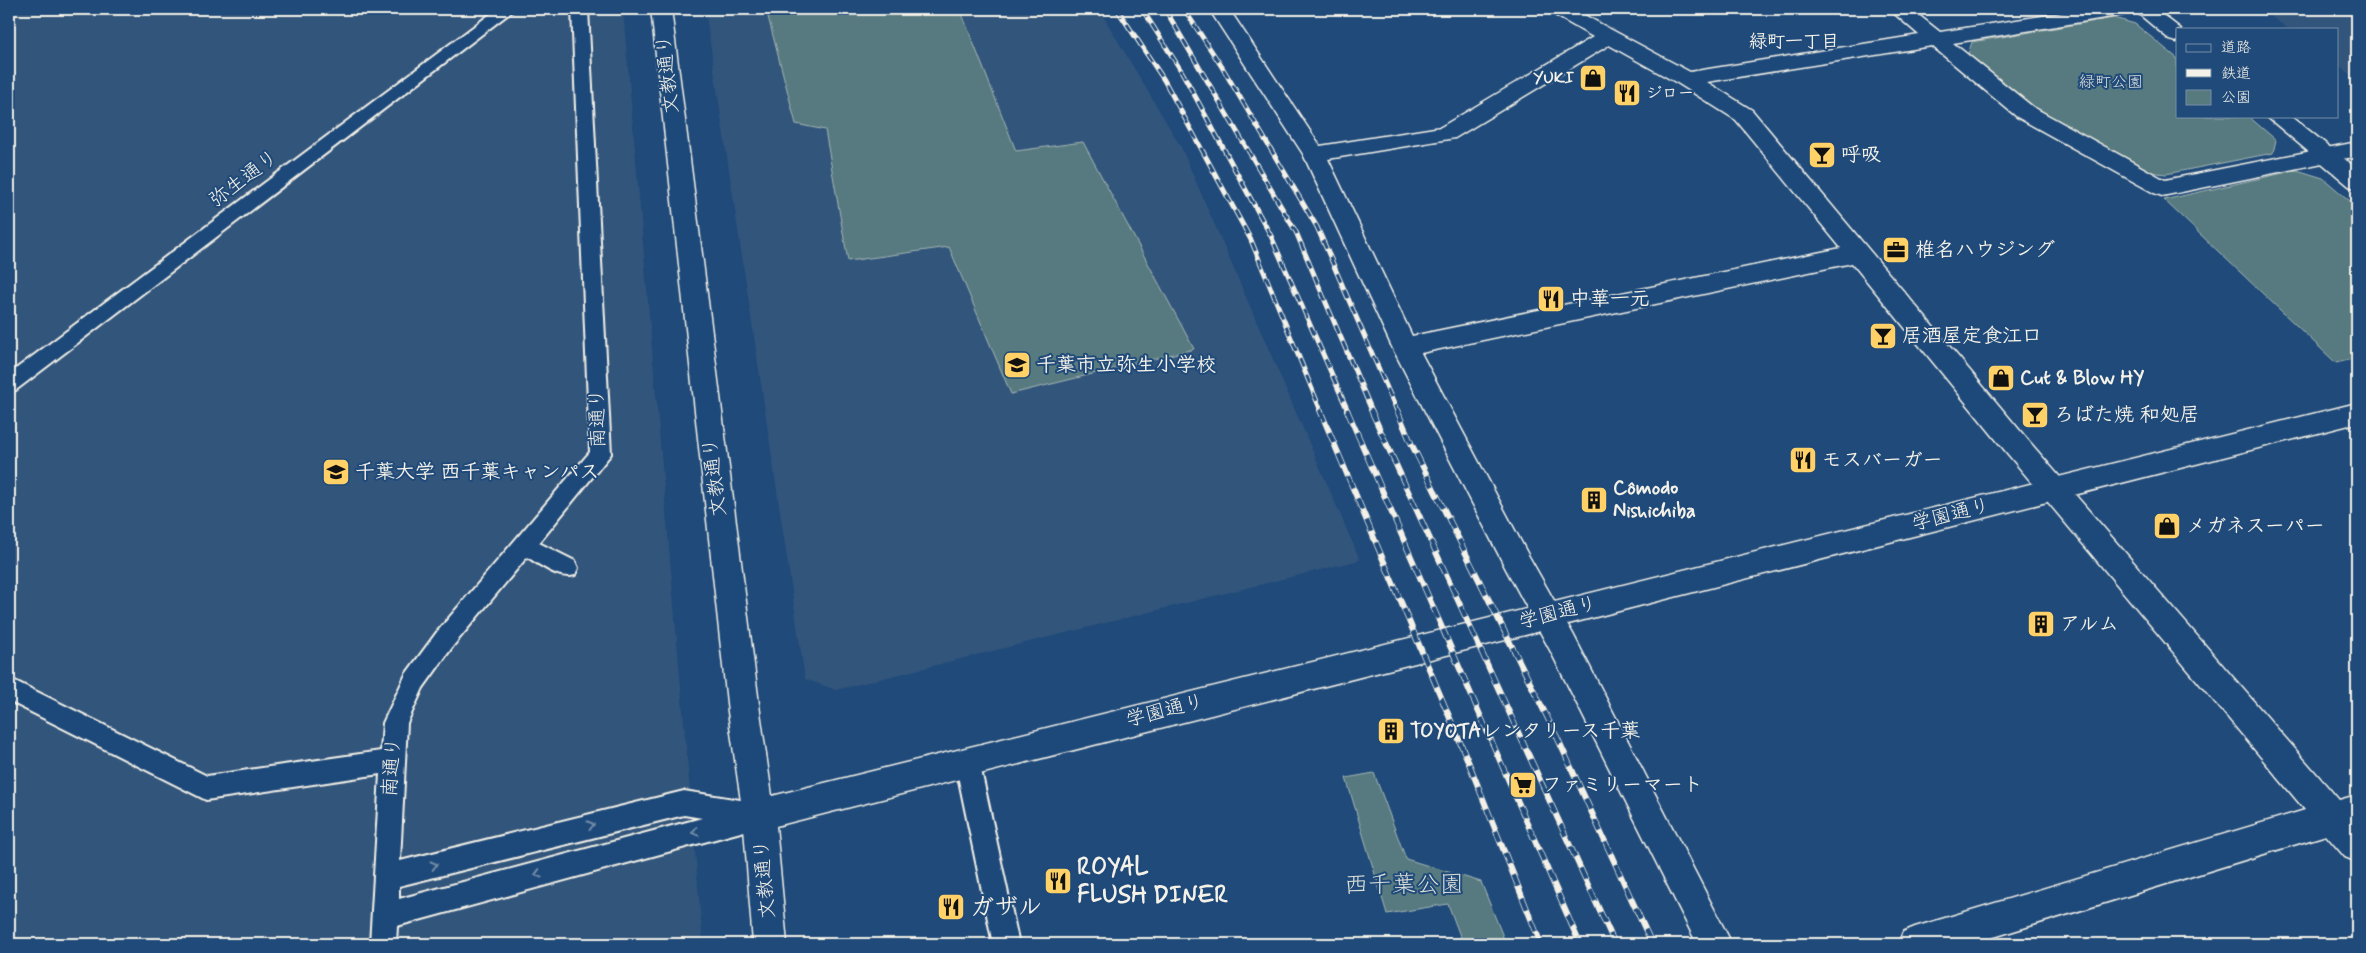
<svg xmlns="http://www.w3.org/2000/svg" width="2366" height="953" font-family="Mynerve,'Klee One',sans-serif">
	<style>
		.built { fill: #32557b }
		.green { fill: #577a7f; stroke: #a6b6b4 }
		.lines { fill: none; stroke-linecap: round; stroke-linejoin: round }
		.lane-casing { stroke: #f4f1e8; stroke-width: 4 }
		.street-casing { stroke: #f4f1e8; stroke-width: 3 }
		.secondary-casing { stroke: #f4f1e8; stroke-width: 3 }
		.lane { fill: #1f4a7a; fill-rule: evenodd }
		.street { fill: #1f4a7a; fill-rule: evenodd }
		.secondary { fill: #1f4a7a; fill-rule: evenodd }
		.rail-far1-casing { stroke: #f4f1e8; stroke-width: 5 }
		.rail-casing { stroke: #f4f1e8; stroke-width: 6 }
		.rail-far1 { stroke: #1f4a7a; stroke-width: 3; stroke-dasharray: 9; stroke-linecap: butt }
		.rail { stroke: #1f4a7a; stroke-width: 4.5; stroke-dasharray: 12; stroke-linecap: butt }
		.oneway { stroke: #748da6 }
		.labels { text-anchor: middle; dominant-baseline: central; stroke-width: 4; stroke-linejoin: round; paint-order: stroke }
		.far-poi-label { font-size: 16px; font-weight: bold; fill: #f4f1e8; stroke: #1f4a7a; text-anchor: end }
		.far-park-label { font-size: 16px; fill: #dcdfd8; stroke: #1f4a7a }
		.far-neighbourhood-label { font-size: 18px; font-weight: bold; fill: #f4f1e8; stroke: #1f4a7a }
		.street-label { font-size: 20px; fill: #f4f1e8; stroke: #1f4a7a }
		.poi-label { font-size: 20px; font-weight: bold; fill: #f4f1e8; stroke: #1f4a7a; text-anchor: start }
		.near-poi-label { font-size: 24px; font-weight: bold; fill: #f4f1e8; stroke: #1f4a7a; text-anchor: start }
		.near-park-label { font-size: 24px; fill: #dcdfd8; stroke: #1f4a7a }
	</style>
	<rect width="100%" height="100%" fill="#1f4a7a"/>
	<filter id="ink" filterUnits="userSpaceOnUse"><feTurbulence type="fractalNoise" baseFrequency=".02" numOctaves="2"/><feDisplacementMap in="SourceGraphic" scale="10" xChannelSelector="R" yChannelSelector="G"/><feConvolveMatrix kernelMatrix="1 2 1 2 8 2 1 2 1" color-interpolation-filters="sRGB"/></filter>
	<g filter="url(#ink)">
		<!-- built -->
		<g class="built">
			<polygon points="9,9 623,9 703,944 9,944"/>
			<polygon points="705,9 1099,9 1181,147 1360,560 836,690 805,679"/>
			<polygon points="2261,9 2357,9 2357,75 2352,76 2337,65 2337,29 2288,29"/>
		</g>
		<!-- green -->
		<g class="green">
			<polygon points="766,9 960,9 1016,151 1083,142 1194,349 1011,394 949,247 848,261 825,130 796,124"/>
			<polygon points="2114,18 2135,24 2177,58 2177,116 2248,116 2276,140 2273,153 2166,174 2149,172 2033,108 1968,54 1972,42"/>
			<polygon points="2297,170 2323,178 2357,207 2357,358 2336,363 2164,200"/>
			<polygon points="1374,773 1406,859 1481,882 1506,944 1463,944 1448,904 1387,914 1346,778"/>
		</g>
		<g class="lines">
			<!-- lane casing -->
			<g class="lane-casing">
				<g id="lane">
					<polygon points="497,9 515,9 16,390 9,393 9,374"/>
					<path d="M572,9H588L611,454L539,543L575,561L578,568L575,575C559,580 541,565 527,557L453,646L423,688L407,723L400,861L684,791L759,803L768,806L772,815L768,824L759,827L397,926L396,944H370L380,774L206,800L9,701V678L207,776L381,751L383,723L406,674L437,632L590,452ZM684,815L702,818L399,899V886Z"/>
					<polygon points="967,750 976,753 979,761 1019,944 993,944 955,761 958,753"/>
				</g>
			</g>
			<!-- street casing -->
			<g class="street-casing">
				<path id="street" d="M1209,9H1229L1320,146L1441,127L1593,37L1551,13L1548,9H1573L1690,72L1919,35L1889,9H1911L1940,32L2087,9H2133L2130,13L2123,15L1953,43L2033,107L2165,180L2357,142V156L2162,196L2154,193L2017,117L1932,46L1707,82L1752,110L2027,439L2339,800L2357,795V862L2345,857L2326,835L1971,944H1898L1903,932L1915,927L2305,810L2007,453L1852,263L1421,353L1527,553L1573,634L1732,944H1697L1551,652L1507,571L1392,347L1303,154ZM1609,45L1679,84L1736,120L1841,248L1412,336L1328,159L1455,138Z"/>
			</g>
			<!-- secondary casing -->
			<g class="secondary-casing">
				<g id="secondary">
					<polygon points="651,9 671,9 760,712 772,796 2357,403 2357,423 776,826 787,944 753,944 743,815 728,712"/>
					<polygon points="2133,9 2155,9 2181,29 2177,29 2177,42 2170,40"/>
					<polygon points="2266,116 2291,116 2357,169 2357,189 2349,186"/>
				</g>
			</g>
			<!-- lane -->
			<use href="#lane" class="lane"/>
			<!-- street -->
			<use href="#street" class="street"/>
			<!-- secondary -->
			<use href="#secondary" class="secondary"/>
			<!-- rail-far1 casing -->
			<g class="rail-far1-casing">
				<g id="rail-far1">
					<polyline points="1117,9 1164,80 1251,240 1321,411"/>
					<polyline points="1142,9 1182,72 1271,236 1348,411"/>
					<polyline points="1165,9 1296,232 1372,411"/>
					<polyline points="1184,9 1222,67 1317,227 1397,411"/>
				</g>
			</g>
			<!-- rail casing -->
			<g class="rail-casing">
				<g id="rail">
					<polyline points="1320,410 1468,761 1541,944"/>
					<polyline points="1347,410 1580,944"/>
					<polyline points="1371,410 1615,944"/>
					<polyline points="1397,410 1412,445 1558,739 1652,944"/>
				</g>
			</g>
			<!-- rail-far1 -->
			<use href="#rail-far1" class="rail-far1"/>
			<!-- rail -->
			<use href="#rail" class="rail"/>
		</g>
		<!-- one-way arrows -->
		<defs><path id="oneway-chevron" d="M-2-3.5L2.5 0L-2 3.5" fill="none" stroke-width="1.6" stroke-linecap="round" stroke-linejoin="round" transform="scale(1.25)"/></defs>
		<g class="oneway">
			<use href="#oneway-chevron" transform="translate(591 825) rotate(-14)"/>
			<use href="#oneway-chevron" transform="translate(695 832) rotate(165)"/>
			<use href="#oneway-chevron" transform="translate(434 865) rotate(-14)"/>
			<use href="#oneway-chevron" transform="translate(538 874) rotate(165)"/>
		</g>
	</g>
	<!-- icons -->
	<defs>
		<g id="shop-square" transform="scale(1.4375)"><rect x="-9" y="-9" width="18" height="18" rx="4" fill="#ffd166" stroke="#1f4a7a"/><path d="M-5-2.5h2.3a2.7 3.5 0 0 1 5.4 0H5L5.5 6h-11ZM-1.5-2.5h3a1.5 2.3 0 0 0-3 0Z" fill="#111"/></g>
		<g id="restaurant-square" transform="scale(1.4375)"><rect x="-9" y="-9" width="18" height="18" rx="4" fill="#ffd166" stroke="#1f4a7a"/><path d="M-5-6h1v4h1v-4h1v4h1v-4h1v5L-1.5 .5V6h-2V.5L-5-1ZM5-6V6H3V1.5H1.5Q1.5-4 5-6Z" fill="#111"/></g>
		<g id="bar-square" transform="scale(1.4375)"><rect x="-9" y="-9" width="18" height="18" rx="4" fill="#ffd166" stroke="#1f4a7a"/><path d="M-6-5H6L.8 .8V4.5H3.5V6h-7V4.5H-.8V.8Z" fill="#111"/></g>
		<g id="office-square" transform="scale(1.4375)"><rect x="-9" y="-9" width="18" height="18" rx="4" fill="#ffd166" stroke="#1f4a7a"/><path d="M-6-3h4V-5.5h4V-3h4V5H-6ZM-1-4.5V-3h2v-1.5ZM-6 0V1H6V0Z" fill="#111"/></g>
		<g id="school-square" transform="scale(1.4375)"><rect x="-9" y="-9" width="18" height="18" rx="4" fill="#ffd166" stroke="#1f4a7a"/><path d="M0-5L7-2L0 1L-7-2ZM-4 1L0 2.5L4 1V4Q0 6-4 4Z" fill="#111"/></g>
		<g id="university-square" transform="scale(1.4375)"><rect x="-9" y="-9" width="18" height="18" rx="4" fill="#ffd166" stroke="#1f4a7a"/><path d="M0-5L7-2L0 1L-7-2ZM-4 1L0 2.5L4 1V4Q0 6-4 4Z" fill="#111"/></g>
		<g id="building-square" transform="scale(1.4375)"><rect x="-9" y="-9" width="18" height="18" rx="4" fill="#ffd166" stroke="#1f4a7a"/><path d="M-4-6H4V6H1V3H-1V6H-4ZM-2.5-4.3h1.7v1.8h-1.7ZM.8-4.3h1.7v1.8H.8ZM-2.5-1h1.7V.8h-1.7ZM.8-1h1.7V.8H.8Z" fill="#111"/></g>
		<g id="supermarket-square" transform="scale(1.4375)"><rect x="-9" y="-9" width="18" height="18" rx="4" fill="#ffd166" stroke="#1f4a7a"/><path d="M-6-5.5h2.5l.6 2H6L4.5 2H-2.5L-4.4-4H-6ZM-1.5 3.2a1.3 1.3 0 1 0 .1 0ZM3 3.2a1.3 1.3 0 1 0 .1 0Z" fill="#111"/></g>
	</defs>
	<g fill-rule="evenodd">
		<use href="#shop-square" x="1593" y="78"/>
		<use href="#restaurant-square" x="1627" y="93"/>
		<use href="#bar-square" x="1822" y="155"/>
		<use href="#office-square" x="1896" y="250"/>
		<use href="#restaurant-square" x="1551" y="299"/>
		<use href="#bar-square" x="1883" y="336"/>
		<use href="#school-square" x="1017" y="365"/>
		<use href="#shop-square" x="2001" y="378"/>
		<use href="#bar-square" x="2035" y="415"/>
		<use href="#restaurant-square" x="1803" y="460"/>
		<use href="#university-square" x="336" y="472"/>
		<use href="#building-square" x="1594" y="500"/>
		<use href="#shop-square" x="2167" y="526"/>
		<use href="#building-square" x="2041" y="624"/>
		<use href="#building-square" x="1391" y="731"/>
		<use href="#supermarket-square" x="1523" y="785"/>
		<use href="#restaurant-square" x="1058" y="881"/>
		<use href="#restaurant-square" x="951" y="907"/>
	</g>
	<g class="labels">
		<!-- far-poi labels -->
		<g class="far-poi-label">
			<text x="1574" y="78">YUKI</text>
			<text x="1646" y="93" text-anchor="start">ジロー</text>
		</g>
		<!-- far-park labels -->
		<g class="far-park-label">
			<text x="2111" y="82">緑町公園</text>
		</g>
		<!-- far-neighbourhood labels -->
		<g class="far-neighbourhood-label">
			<text x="1794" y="42">緑町一丁目</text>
		</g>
		<!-- street labels -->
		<g class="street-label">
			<text transform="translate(668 74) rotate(-96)">文教通り</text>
			<text transform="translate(244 179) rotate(-37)">弥生通り</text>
			<text transform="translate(598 418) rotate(-91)">南通り</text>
			<text transform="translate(715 477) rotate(-97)">文教通り</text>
			<text transform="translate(1951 515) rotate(-14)">学園通り</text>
			<text transform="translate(1558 613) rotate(-14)">学園通り</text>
			<text transform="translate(1165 711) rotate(-14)">学園通り</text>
			<text transform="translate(392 767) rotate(-86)">南通り</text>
			<text transform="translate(765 879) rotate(-95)">文教通り</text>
		</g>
		<!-- poi labels -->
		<g class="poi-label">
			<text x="1841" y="155">呼吸</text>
			<text x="1915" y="250">椎名ハウジング</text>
			<text x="1570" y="299">中華一元</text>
			<text x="1902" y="336">居酒屋定食江口</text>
			<text x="1036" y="365">千葉市立弥生小学校</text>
			<text x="2020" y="378">Cut &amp; Blow HY</text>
			<text x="2054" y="415">ろばた焼 和処居</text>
			<text x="1822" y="460">モスバーガー</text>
			<text x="355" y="472">千葉大学 西千葉キャンパス</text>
			<text x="1613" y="488">Cômodo<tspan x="1613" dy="23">Nishichiba</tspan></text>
			<text x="2186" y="526">メガネスーパー</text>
			<text x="2060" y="624">アルム</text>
			<text x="1410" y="731">TOYOTAレンタリース千葉</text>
			<text x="1542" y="785">ファミリーマート</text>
		</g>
		<!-- near-poi labels -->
		<g class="near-poi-label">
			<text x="1077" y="867">ROYAL<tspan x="1077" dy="28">FLUSH DINER</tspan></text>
			<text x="970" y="907">ガザル</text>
		</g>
		<!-- near-park labels -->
		<g class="near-park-label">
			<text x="1404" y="885">西千葉公園</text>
		</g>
	</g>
	<!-- margin -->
	<rect width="2366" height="953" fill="none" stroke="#1f4a7a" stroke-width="30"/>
	<rect x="15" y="15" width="2336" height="923" fill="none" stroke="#f4f1e8" stroke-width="2" filter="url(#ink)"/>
	<!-- legend -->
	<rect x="2176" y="28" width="162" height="90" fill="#1f4a7a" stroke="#748da6"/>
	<rect x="2186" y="44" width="25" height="8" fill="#1f4a7a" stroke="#748da6"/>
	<text x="2221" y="52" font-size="15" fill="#f4f1e8">道路</text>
	<rect x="2186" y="69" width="25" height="8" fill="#f4f1e8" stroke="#748da6"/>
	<text x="2221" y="78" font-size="15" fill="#f4f1e8">鉄道</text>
	<rect x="2186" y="90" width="25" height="15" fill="#577a7f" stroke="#748da6"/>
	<text x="2221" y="102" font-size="15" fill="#f4f1e8">公園</text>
</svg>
